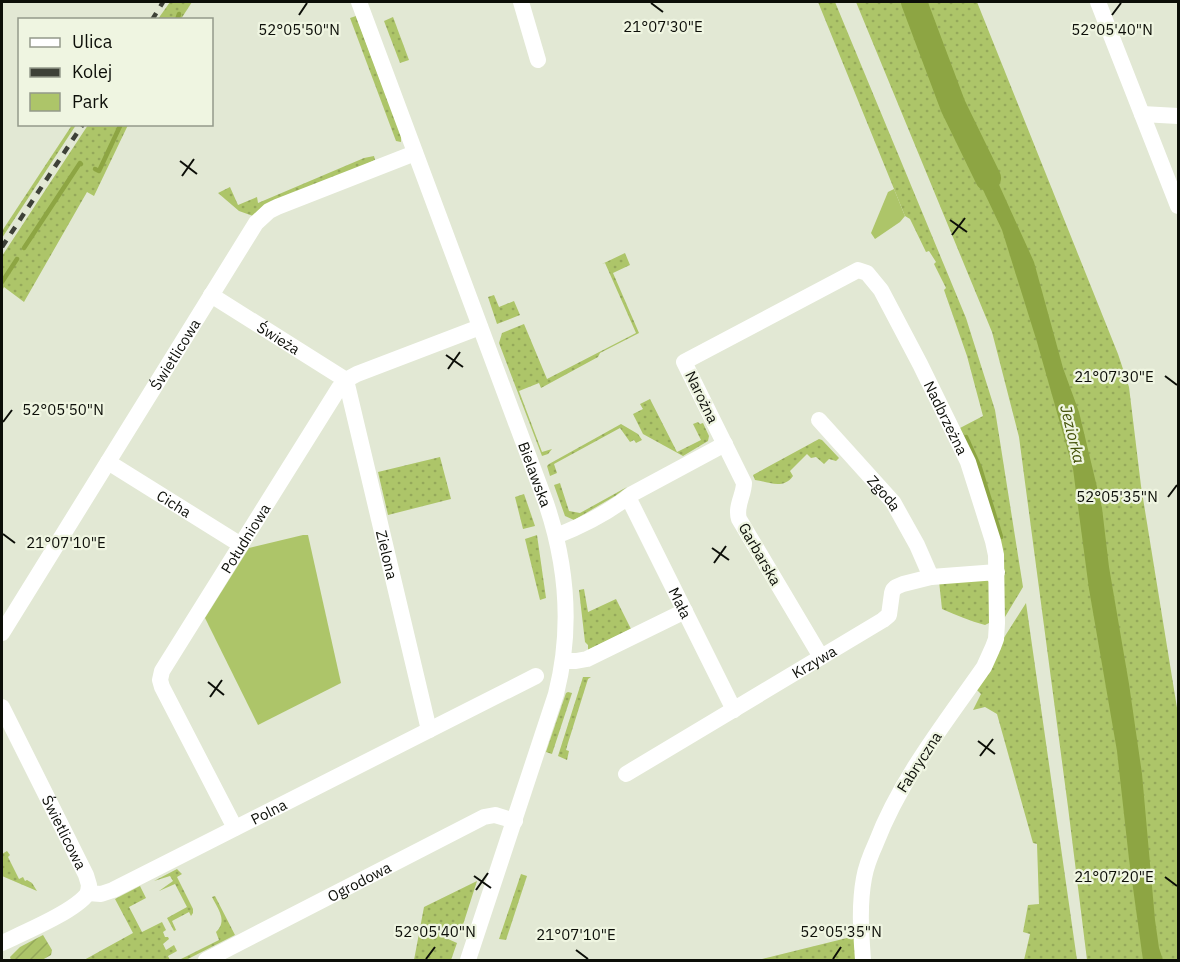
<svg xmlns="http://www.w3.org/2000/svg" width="1180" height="962" font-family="'IBM Plex Sans',sans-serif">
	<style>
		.grass { fill: url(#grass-dots) }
		.park { fill: #adc569 }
		.garden { fill: url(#garden-furrows) }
		.water { fill: #8da543 }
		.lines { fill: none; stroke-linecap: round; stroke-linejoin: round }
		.stream { stroke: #8da543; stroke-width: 4.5 }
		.river { stroke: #8da543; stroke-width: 26 }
		.minor { stroke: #fff; stroke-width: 16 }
		.rail { stroke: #3e4138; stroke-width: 4.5; stroke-dasharray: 8 8; stroke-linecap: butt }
		.ticks { fill: none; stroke: #0c0e08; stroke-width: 2 }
		.labels { text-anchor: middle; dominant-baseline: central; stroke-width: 4.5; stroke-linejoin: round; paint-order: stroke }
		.street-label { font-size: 15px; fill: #0c0e08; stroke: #eff5e1 }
		.water-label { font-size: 16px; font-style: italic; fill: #445309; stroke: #eff5e1 }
		.ticks-label { font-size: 15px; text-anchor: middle; fill: #0c0e08; stroke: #eff5e1; stroke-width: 4.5; stroke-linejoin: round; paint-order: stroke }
	</style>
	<defs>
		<pattern id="grass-dots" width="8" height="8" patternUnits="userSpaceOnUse" patternTransform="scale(1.5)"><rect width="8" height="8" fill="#adc569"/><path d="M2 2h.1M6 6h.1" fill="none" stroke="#94a85a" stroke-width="1.8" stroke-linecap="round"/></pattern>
		<pattern id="garden-furrows" width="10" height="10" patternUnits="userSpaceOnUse" patternTransform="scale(1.5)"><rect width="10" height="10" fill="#adc569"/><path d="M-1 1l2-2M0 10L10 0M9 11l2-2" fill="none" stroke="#94a85a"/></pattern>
	</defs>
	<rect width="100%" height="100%" fill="#e2e8d4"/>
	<!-- grass -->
	<g class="grass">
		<polygon points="170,2 192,2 181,19 158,19"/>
		<polygon points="818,2 835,2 966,318 995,410 1023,587 1002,622 1004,612 1004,556 960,428 983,416 967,356 944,290 946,288 934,264 936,262 929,251 926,252 910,219 905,216"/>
		<polygon points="856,2 977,2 1118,354 1129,387 1141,486 1178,714 1178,960 1087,960 1068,807 1019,437 992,332"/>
		<polygon points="356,16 401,135 401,142 396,141 350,18"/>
		<polygon points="393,17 409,60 400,63 384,21"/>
		<polygon points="72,125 76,125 2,238 2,231"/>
		<polygon points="88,125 128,125 94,196 87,192 24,302 4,287 2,291 2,256"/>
		<polygon points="374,156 375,160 253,216 239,211 218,193 230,187 238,205 257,197 258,203 364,158"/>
		<polygon points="625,253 630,265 613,273 639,333 600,353 598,357 541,388 539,383 519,391 542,452 552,449 548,454 542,456 499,343 502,333 524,324 547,379 636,333 605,263 602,264"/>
		<polygon points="494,295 499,307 514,301 520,315 497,324 488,297"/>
		<polygon points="650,399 677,452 701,440 693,424 698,422 700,424 703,423 709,436 708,441 683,456 643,434 633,414 643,409 640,404"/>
		<polygon points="621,424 638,434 642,440 636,443 634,440 630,442 620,428 554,464 557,473 550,476 547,466 549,464"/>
		<path d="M819,439L822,440L839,458L836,461L829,459L824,464L816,457L811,458L807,454L790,471L793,476C783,490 769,482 755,480L753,475Z"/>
		<polygon points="440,457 451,499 388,515 378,472"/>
		<polygon points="560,483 569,511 580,513 627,487 615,496 574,520 565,516 554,485"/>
		<polygon points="524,494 535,526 523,529 515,497"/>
		<polygon points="537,535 546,598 540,600 525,539"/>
		<path d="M986,579L991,584V622L985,625C970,621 956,615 942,609L939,581Z"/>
		<polygon points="584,589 588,612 616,599 631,629 588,650 588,645 585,642 579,590"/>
		<polygon points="1026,603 1077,960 1024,960 1030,934 1023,932 1028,905 1039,904 1037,844 1033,843 997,714 985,707 973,710 981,694 976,689 1000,644"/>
		<polygon points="583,677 591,677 588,679 568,743 566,750 569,751 567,760 558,756"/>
		<polygon points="568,692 572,693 552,754 546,752 566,693"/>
		<polygon points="7,851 10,855 8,857 19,879 23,877 25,881 27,880 32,883 37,891 2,876 2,861 3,860 2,854"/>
		<polygon points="177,869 182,874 177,877 193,909 193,913 191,916 189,912 172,921 176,930 174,931 167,918 187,907 175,884 159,891 173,881 170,876 154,881"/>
		<polygon points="521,874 527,876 506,940 499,939"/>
		<polygon points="477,881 461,931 452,929 448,939 457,943 451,960 414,960 424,907"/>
		<polygon points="140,886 146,898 129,907 142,932 162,922 166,930 163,932 165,937 168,937 169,939 163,944 166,950 174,945 177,951 168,956 170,960 84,960 133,933 115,899"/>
		<path d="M215,896L235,935L186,960H179L219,940L216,932C228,921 218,909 212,897Z"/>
		<polygon points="851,937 856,937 857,960 758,960"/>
	</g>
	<!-- park -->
	<g class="park">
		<polygon points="894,189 905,216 900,222 875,239 871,233 888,192"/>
		<polygon points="303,535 308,535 341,683 258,725 205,618 249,548"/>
	</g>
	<!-- garden -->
	<polygon class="garden" points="43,935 52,950 51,955 42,960 11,960 10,957 20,947"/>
	<!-- water -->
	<polygon class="water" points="981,139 991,167 1034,262 1063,368 1079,412 1102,508 1109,567 1129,684 1142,774 1155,920 1159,948 1163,960 1143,960 1129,859 1117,751 1089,589 1073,469 1037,342 1002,230 967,156"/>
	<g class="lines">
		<!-- stream -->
		<g class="stream">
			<polyline points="177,20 179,14"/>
			<polyline points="95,169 99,171 121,124"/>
			<polyline points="24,248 80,163 81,164"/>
			<polyline points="2,282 17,259"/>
			<polyline points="966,437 980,468 1001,537"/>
		</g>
		<!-- river -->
		<polyline class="river" points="914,2 953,106 988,178"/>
		<!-- minor -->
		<g class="minor">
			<path id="s1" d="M359,2L546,503C567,565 572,631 556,694L468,960"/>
			<polyline points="521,2 538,60"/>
			<polyline points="1098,2 1178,206"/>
			<polyline points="1142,114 1178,116"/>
			<path id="s2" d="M211,295L346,380L429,730"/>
			<path id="s3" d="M819,420L893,502L917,545L931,577"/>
			<path id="s4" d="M108,462L241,545"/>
			<path id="s5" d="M628,497L734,710"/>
			<path d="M556,536C582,526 609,512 632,494L725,444"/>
			<path id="s6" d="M2,633L256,223L269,211L277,207L415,153"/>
			<path id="s7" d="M821,657L739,519C735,506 744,495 744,483L684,362L858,270L867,273L881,290L920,364L968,462L993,541L996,555L997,623L996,639L993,647L984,667C945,723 901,778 876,843C871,854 866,866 864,878C859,905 861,933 863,960"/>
			<polyline points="563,661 576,661 587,659 685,611"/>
			<path id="s8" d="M2,707L86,875L89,885L88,893"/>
			<path id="s9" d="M626,774L883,620L889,615L892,593L893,590L896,587L903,584L931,577L997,572"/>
			<path id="s10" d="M235,828L162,687L160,680L162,671L339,388L346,380L357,374L480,327"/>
			<path id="s11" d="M88,893L101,894L113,890L536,676"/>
			<path d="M2,943C23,933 76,911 88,893"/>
			<path id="s12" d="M206,960L484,817L495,815L515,821"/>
		</g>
		<!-- rail -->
		<g class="rail">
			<polyline points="152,20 163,2"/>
			<polyline points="2,247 83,124"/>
		</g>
	</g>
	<!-- ticks -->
	<path class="ticks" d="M651,3L663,12M299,15L307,3M1112,15L1121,3M180,161L197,174M182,176L194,159M950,220L967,232M952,235L965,218M446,355L463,367M448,369L460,352M1165,376L1177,385M3,422L12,410M1168,497L1177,485M3,534L15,543M712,548L729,560M714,563L726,546M208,682L224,695M210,697L222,680M978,741L995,754M980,756L993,739M474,876L491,888M1165,877L1177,886M476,890L488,873M576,950L588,959M426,959L435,947M833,959L841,947"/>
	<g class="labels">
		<!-- street labels -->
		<g class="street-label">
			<text stroke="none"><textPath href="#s2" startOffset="80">Świeża</textPath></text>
			<text stroke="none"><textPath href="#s6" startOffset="328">Świetlicowa</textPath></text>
			<text transform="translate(702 397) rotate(64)">Narożna</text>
			<text stroke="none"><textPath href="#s7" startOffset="704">Nadbrzeżna</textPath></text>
			<text stroke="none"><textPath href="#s1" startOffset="504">Bielawska</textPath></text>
			<text stroke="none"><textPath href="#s3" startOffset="98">Zgoda</textPath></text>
			<text stroke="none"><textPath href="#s4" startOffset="78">Cicha</textPath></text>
			<text stroke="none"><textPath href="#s10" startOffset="332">Południowa</textPath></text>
			<text transform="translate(760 554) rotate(60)">Garbarska</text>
			<text stroke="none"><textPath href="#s2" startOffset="339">Zielona</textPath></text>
			<text stroke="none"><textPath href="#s5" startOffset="118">Mała</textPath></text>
			<text stroke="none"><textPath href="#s9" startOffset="219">Krzywa</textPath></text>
			<text transform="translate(919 762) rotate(-57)">Fabryczna</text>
			<text stroke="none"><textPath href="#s11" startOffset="200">Polna</textPath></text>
			<text stroke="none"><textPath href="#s8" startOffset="140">Świetlicowa</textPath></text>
			<text stroke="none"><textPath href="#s12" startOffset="172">Ogrodowa</textPath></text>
		</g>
		<!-- water labels -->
		<g class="water-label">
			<text transform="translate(1073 434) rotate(76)">Jeziorka</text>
		</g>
	</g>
	<g class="ticks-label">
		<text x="663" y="32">21°07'30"E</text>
		<text x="299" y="35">52°05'50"N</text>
		<text x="1112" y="35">52°05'40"N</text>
		<text x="1114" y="382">21°07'30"E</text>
		<text x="63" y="415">52°05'50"N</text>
		<text x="1117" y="502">52°05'35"N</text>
		<text x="66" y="548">21°07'10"E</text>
		<text x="1114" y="882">21°07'20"E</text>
		<text x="435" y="937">52°05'40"N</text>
		<text x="841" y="937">52°05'35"N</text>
		<text x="576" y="940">21°07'10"E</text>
	</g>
	<!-- border -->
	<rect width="1180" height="962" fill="none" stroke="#0c0e08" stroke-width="6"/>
	<!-- legend -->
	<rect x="18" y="18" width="195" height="108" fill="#eff5e1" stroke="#94998a" stroke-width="1.5"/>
	<rect x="30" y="38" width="30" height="9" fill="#ffffff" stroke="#94998a" stroke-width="1.5"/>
	<text x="72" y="48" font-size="18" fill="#0c0e08">Ulica</text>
	<rect x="30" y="68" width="30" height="9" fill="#3e4138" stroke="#94998a" stroke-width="1.5"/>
	<text x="72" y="78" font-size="18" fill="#0c0e08">Kolej</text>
	<rect x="30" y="93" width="30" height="18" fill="#adc569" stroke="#94998a" stroke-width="1.5"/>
	<text x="72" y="108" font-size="18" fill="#0c0e08">Park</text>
</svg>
